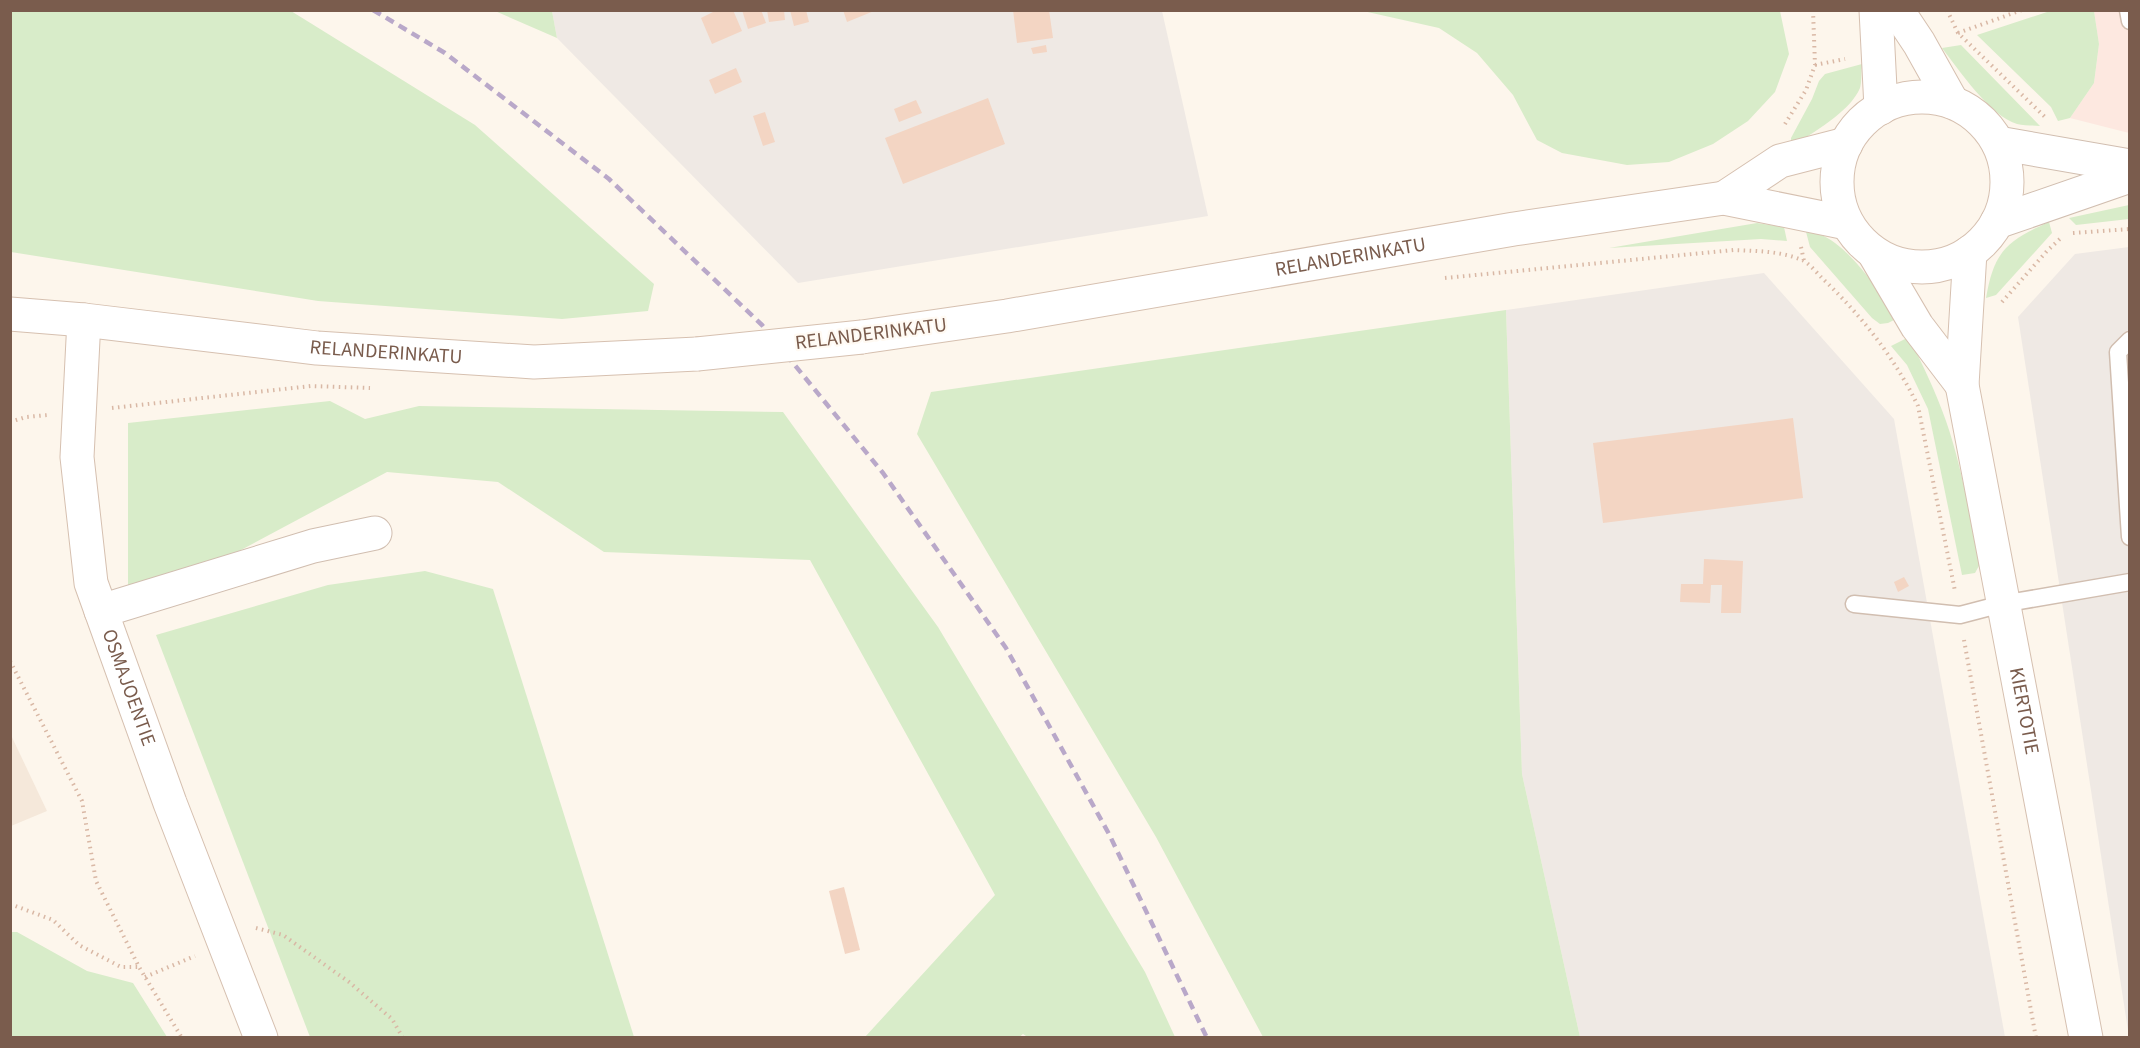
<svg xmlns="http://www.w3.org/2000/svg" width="2140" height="1048" font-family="'Source Sans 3',sans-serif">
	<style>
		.residential { fill: #f5e8da }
		.commercial { fill: #fde8e0 }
		.industrial { fill: #efe9e4 }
		.green { fill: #d8ecc9 }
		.building { fill: #f3d5c3 }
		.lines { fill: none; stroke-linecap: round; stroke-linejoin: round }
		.lane-casing { stroke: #d1beb0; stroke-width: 19 }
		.street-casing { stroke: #d1beb0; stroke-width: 35 }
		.secondary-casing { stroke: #d6c0b0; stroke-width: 35 }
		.path { stroke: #d9b8a5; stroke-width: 4; stroke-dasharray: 1.5 4.5; stroke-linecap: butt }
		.lane { stroke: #fff; stroke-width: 16 }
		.street { stroke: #fff; stroke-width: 33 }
		.secondary { stroke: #fff; stroke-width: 33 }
		.rail { stroke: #b9a8c9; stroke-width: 4.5; stroke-dasharray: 9 6; stroke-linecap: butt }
		.secondary-bridge-casing { stroke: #d6c0b0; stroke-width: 35; stroke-linecap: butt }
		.secondary-bridge { stroke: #fff; stroke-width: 33 }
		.labels { text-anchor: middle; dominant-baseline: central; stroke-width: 4.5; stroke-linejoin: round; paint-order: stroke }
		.street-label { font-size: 20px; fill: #7a5c4d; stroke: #fffaf3 }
	</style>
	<rect width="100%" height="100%" fill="#fdf6ec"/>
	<!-- residential -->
	<polygon class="residential" points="10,733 47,811 11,826 10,826"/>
	<!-- commercial -->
	<polygon class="commercial" points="2094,11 2129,11 2129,133 2070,118 2094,83 2099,44"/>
	<!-- industrial -->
	<g class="industrial">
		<polygon points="552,11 1162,11 1208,216 798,283 557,38"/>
		<polygon points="2129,247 2129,1037 2018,317 2075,254"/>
		<polygon points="1764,273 1894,419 2005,1037 1580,1037 1522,774 1506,310"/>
	</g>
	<!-- green -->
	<g class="green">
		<polygon points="10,11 291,11 475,125 654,284 648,311 562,319 318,301 11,252"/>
		<polygon points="495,11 552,11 557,38"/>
		<polygon points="1363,11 1780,11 1789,54 1775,92 1748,121 1713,144 1669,162 1627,165 1562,153 1537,140 1513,95 1477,53 1439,28"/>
		<polygon points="2050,11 2094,11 2099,44 2094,83 2070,118 2058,121 2051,107 1977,35"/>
		<path d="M1961,45L2040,126C2033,125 2024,126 2017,124C1990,116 1959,70 1942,48Z"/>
		<path d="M1862,64C1861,71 1862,81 1860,88C1850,112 1812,133 1791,147V138L1812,99L1819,81L1825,74Z"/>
		<polygon points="2129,205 2129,219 2076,225 2069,218"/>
		<path d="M2049,222L2052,233L1996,295L1986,298C1994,251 2007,241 2049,222Z"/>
		<polygon points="1757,223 1784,227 1787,241 1761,239 1609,248"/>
		<path d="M1805,228C1815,232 1826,236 1835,243C1859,261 1881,293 1896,319L1888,323L1880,324L1872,318L1810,247Z"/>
		<polygon points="1506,310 1522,774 1580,1037 1263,1037 1156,837 917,434 931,392"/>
		<path d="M1909,337C1922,364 1936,392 1946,421C1962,467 1970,517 1980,564L1975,573L1962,575L1928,409L1907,365L1891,346Z"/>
		<polygon points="330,401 365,419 419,406 783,412 938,627 1145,972 1175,1037 1029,1038 1023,1034 1018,1038 865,1037 995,895 810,560 604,552 498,482 387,472 164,591 128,586 128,423"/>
		<polygon points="425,571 493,589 634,1037 310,1037 156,635 328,585"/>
		<polygon points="11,932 17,932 87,971 133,983 167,1037 11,1037"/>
	</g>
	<!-- building -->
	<g class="building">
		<polygon points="717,10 733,10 742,31 712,44 701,18"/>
		<polygon points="742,10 761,10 766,23 748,29"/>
		<polygon points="767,10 784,10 785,20 769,22"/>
		<polygon points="790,10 806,10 809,22 794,26"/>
		<polygon points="843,10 874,10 874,11 847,22"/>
		<polygon points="1013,10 1049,10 1053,38 1017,43"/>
		<polygon points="1046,45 1047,52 1033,54 1031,48"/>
		<polygon points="736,68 742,82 715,94 709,80"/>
		<polygon points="988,98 1005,144 903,184 885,138"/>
		<polygon points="916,100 922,113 899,122 894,109"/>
		<polygon points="765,112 775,142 763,146 753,116"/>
		<polygon points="1793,418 1803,498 1603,523 1593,443"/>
		<polygon points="1704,559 1743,561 1741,613 1721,613 1722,585 1711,585 1710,603 1680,602 1681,584 1703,584"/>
		<polygon points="1904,577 1909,586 1898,592 1894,582"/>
		<polygon points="844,887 860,950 845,954 829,891"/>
	</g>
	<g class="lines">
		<!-- lane casing -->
		<g class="lane-casing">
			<g id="lane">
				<polyline points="2128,10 2130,21"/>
				<polyline points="2130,340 2118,352 2130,537"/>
				<polyline points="1854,604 1960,615 2002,604 2130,582"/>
			</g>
		</g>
		<!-- street casing -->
		<g class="street-casing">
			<g id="street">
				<polyline points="1998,143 2130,166"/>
				<polyline points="1997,222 2130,176"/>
				<polyline points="101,611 313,546 375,533"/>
			</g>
		</g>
		<!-- secondary casing -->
		<g class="secondary-casing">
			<g id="secondary">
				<polyline points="1876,10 1881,108"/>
				<polyline points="1897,10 1919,43 1952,102"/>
				<circle cx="1922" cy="182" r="85"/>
				<polyline points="1724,198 1780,161 1846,144"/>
				<path id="s1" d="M1970,252L1962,385L2086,1038"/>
				<polyline points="1874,253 1917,326 1962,385"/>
				<path id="s2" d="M10,314L84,320L317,348L534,362L697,354"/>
				<path id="s3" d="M84,320L77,457L91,583L170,803L261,1038"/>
				<path id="s4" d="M862,337L1007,316L1514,229L1724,198L1847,223"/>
			</g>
		</g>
		<!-- path -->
		<g class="path">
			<polyline points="1947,10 1958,33 2045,117"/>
			<polyline points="1958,33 2022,10"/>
			<polyline points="1815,65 1845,59"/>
			<polyline points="1785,124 1806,90 1815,65 1813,10"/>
			<polyline points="2073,233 2130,229"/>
			<polyline points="1801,247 1804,261"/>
			<path d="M1445,278L1734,250C1757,251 1780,251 1802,260C1809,263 1816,272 1822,278C1861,315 1895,358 1918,406L1955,591"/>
			<polyline points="2002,302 2047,251 2062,237"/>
			<polyline points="112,408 311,386 370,388"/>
			<polyline points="10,422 26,417 48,415"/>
			<polyline points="1964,640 2036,1038"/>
			<polyline points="10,661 82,801 96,881 139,967 182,1038"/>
			<polyline points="10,904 53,920 79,945 121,967 139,967"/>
			<polyline points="256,928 283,935 349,982 392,1019 403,1038"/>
			<polyline points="145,977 195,956"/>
		</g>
		<!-- lane -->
		<use href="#lane" class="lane"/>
		<!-- street -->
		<use href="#street" class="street"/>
		<!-- secondary -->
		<use href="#secondary" class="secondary"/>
		<!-- rail -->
		<polyline class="rail" points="373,10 445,53 609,179 762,325 883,473 1006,648 1109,834 1207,1038"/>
		<!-- secondary-bridge casing -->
		<g class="secondary-bridge-casing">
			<polyline id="secondary-bridge" points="697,354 862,337"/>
		</g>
		<!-- secondary-bridge -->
		<use href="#secondary-bridge" class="secondary-bridge"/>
	</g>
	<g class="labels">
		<!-- street labels -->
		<g class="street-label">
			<text stroke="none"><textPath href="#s4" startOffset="495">RELANDERINKATU</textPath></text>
			<text transform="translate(871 334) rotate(-7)">RELANDERINKATU</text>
			<text stroke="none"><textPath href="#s2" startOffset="378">RELANDERINKATU</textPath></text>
			<text stroke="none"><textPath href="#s3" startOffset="375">OSMAJOENTIE</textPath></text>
			<text stroke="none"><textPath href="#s1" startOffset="465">KIERTOTIE</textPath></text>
		</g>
	</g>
	<!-- border -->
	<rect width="2140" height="1048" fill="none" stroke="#7a5c4d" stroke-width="24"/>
</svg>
